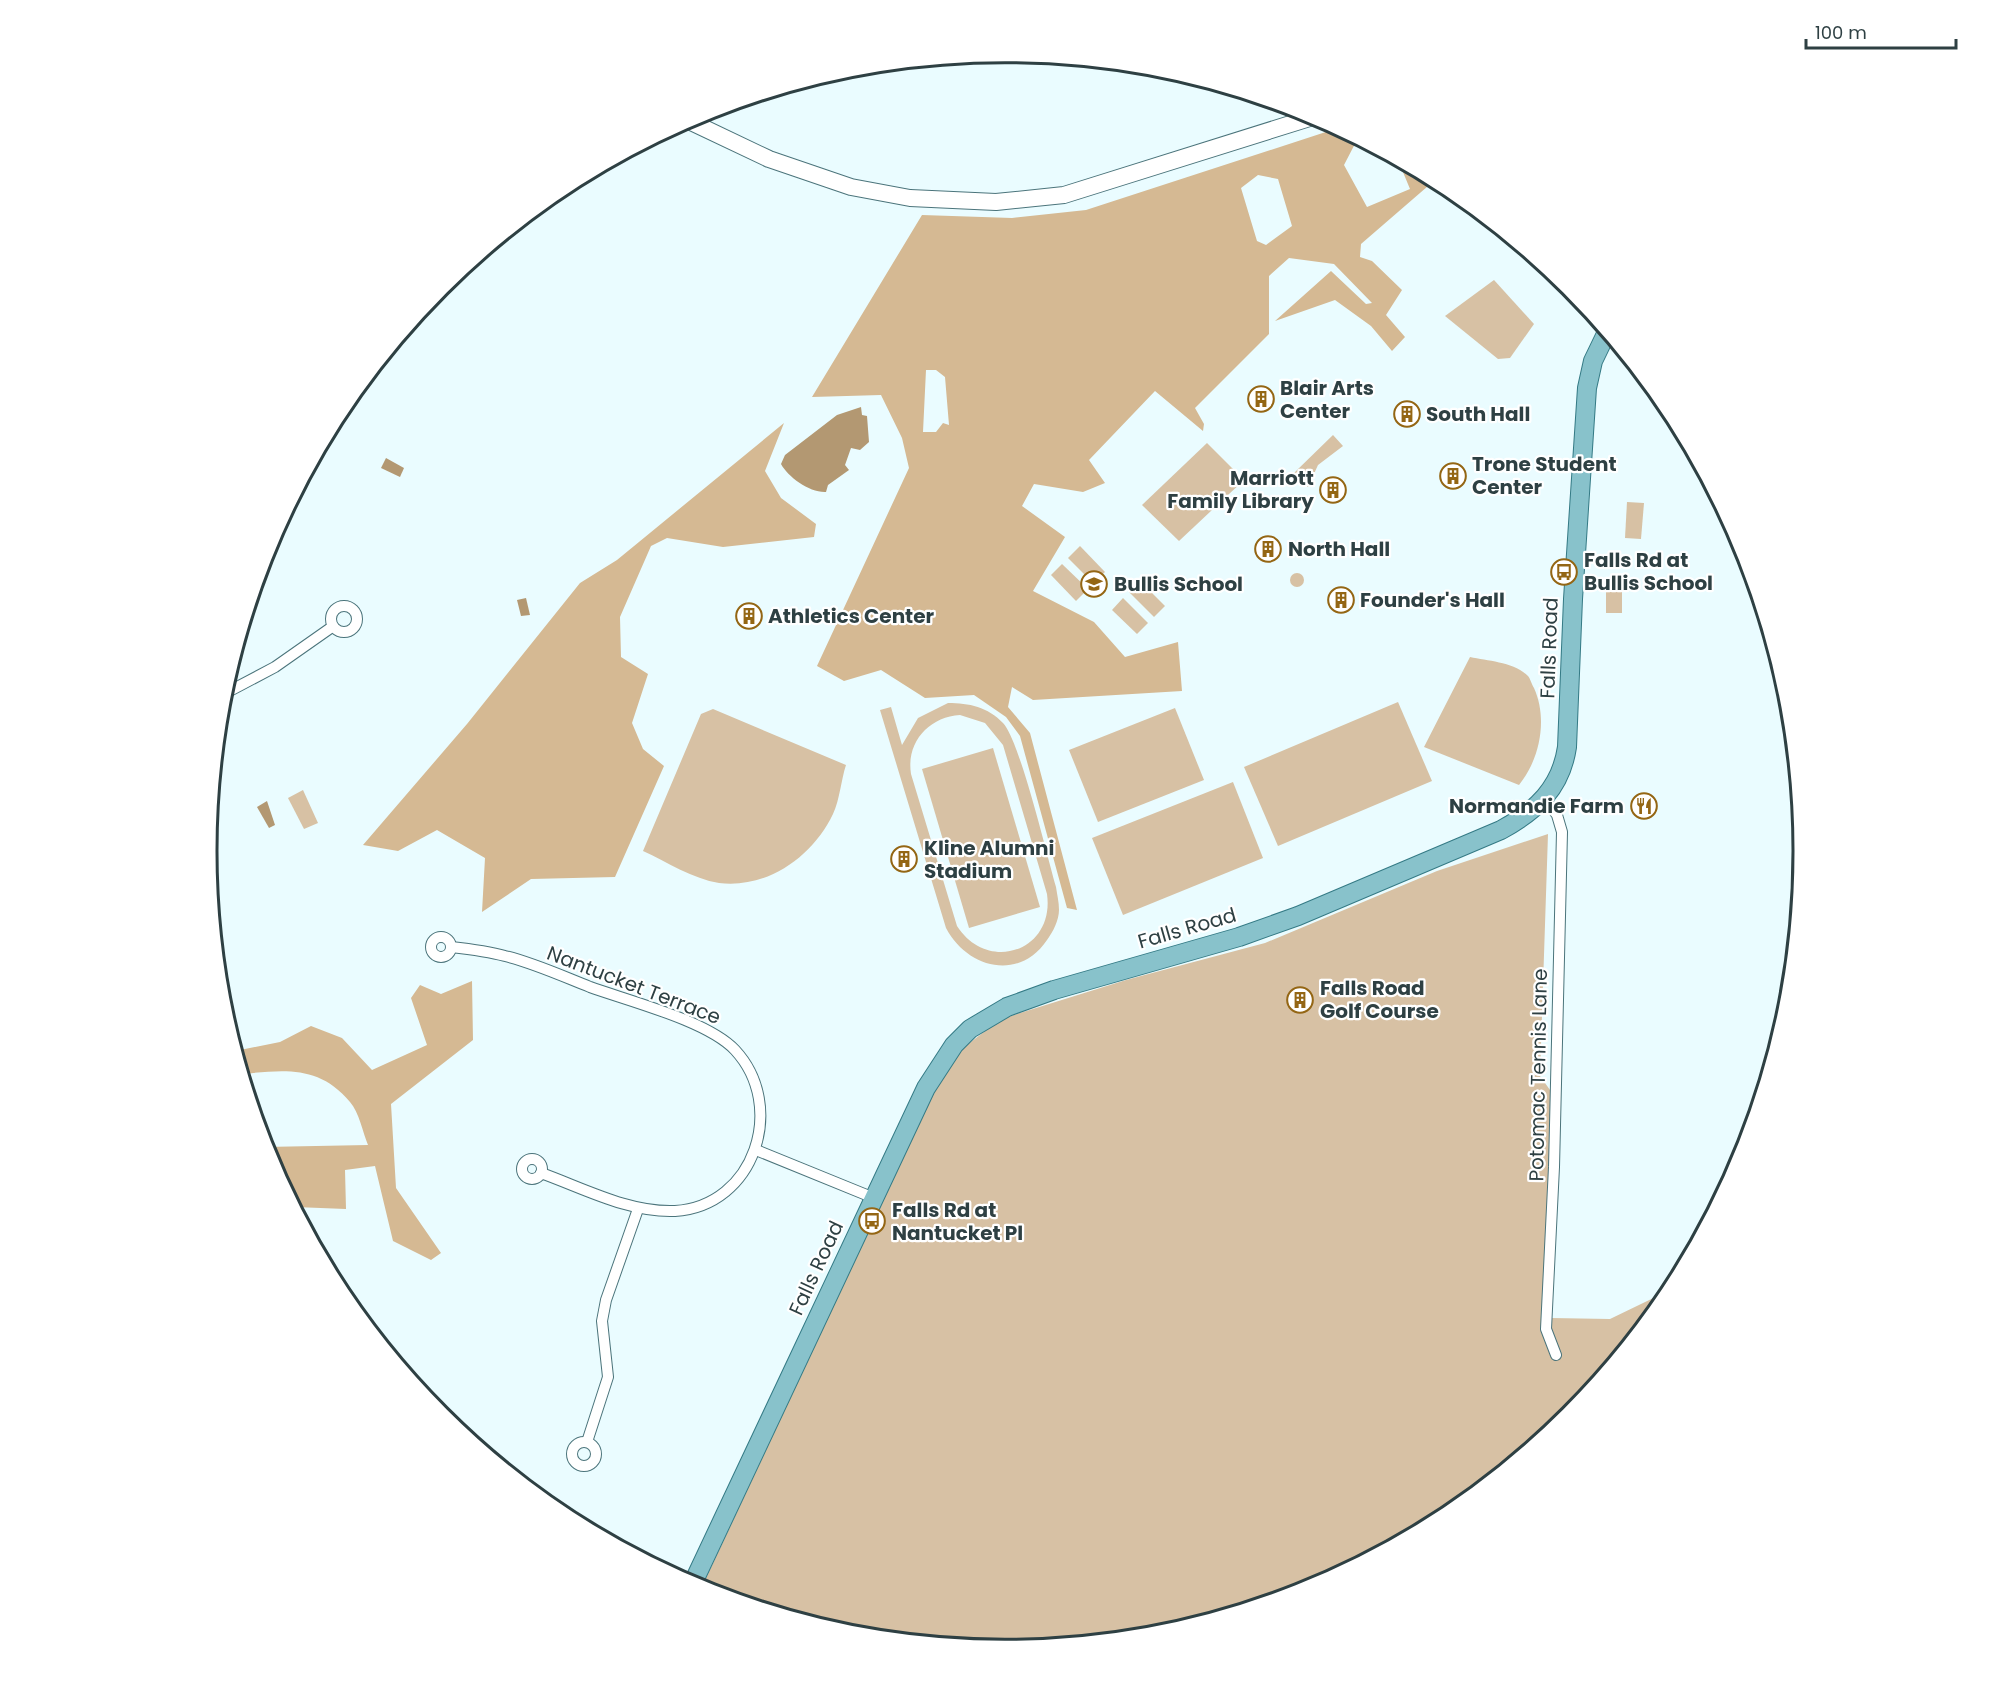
<svg xmlns="http://www.w3.org/2000/svg" width="2010" height="1702" font-family="Poppins,sans-serif">
	<style>
		.green { fill: #d7c1a4; fill-rule: evenodd }
		.forest { fill: #d5b993; fill-rule: evenodd }
		.water { fill: #b39872 }
		.lines { fill: none; stroke-linecap: round; stroke-linejoin: round }
		.street-casing { stroke: #4b747b; stroke-width: 12 }
		.secondary-casing { stroke: #4b747b; stroke-width: 18 }
		.primary-casing { stroke: #347a85; stroke-width: 20 }
		.street { stroke: #fff; stroke-width: 10 }
		.secondary { stroke: #fff; stroke-width: 16 }
		.primary { stroke: #88c2cb; stroke-width: 18 }
		.labels { text-anchor: middle; dominant-baseline: central; stroke-width: 4.5; stroke-linejoin: round; paint-order: stroke }
		.poi-label { font-size: 20px; font-weight: bold; fill: #2e4043; stroke: #fff; text-anchor: start }
		.street-label { font-size: 20px; fill: #2e4043; stroke: #fff }
		.rim { fill: none; stroke: #2e4043; stroke-width: 3 }
	</style>
	<rect width="100%" height="100%" fill="#eafcff"/>
	<!-- green -->
	<g class="green">
		<polygon points="1494,280 1534,324 1510,358 1498,359 1445,316"/>
		<polygon points="1333,435 1343,446 1318,465 1308,487 1294,473"/>
		<polygon points="1207,443 1244,480 1179,541 1142,505"/>
		<polygon points="1627,502 1644,503 1641,539 1625,538"/>
		<polygon points="1080,546 1105,572 1093,583 1068,558"/>
		<polygon points="1062,564 1088,589 1076,601 1051,575"/>
		<circle cx="1297" cy="580" r="7"/>
		<rect x="1606" y="577" width="16" height="36"/>
		<polygon points="1140,581 1165,606 1154,617 1129,592"/>
		<polygon points="1123,598 1148,623 1137,634 1112,610"/>
		<path d="M1470,657C1488,661 1514,662 1528,676C1530,678 1532,685 1534,688C1548,719 1540,759 1519,785L1424,747Z"/>
		<polygon points="1398,702 1432,781 1278,846 1244,767"/>
		<path d="M948,703C969,703 988,707 1003,723C1020,741 1047,856 1056,887C1057,894 1059,902 1059,910C1059,920 1053,932 1047,940C1019,982 967,968 946,928L880,710L891,707L902,745L918,718ZM960,715L985,723L1003,745L1047,894C1055,951 988,974 957,926L911,774C906,742 929,717 960,715Z"/>
		<polygon points="1175,708 1204,780 1098,822 1069,750"/>
		<path d="M713,709L846,765C841,780 840,799 833,814C813,856 768,889 719,883C693,879 667,862 643,851L701,714Z"/>
		<polygon points="993,748 1040,907 969,928 922,769"/>
		<polygon points="1233,782 1263,858 1123,915 1092,838"/>
		<polygon points="303,790 318,823 304,829 288,798"/>
		<polygon points="1548,834 1540,1076 1560,1104 1551,1318 1610,1319 1672,1289 1569,1416 1448,1515 1310,1589 1160,1634 1005,1649 849,1634 701,1589 931,1096 955,1054 1001,1019 1126,980 1265,943 1437,871"/>
	</g>
	<!-- forest -->
	<g class="forest">
		<path d="M1338,128L1358,138L1344,165L1367,207L1410,189L1398,160L1435,180L1361,244L1360,257L1372,261L1402,290L1386,315L1405,337L1392,351L1371,326L1335,300L1275,321L1331,271L1366,304L1372,303L1334,264L1289,258L1269,276V334L1195,408L1204,424L1203,431L1155,391L1089,460L1105,483L1083,492L1034,484L1022,506L1065,537L1033,591L1094,622L1125,657L1178,642L1182,691L1033,700L1012,687L1008,707L1030,733L1077,910L1067,908L1020,736L1006,717L974,695L925,698L881,670L844,681L817,666L909,468L902,438L881,395L812,397L922,215L1012,218L1086,210ZM1258,175L1278,179L1292,226L1266,245L1257,241L1241,188ZM926,370H936L945,377L949,425L943,423L936,432H923Z"/>
		<polygon points="784,423 765,471 781,498 816,524 814,537 723,547 667,538 651,546 620,617 621,657 648,674 632,723 643,749 664,766 615,877 531,879 482,912 485,858 437,830 398,851 363,845 467,724 580,583 617,560"/>
		<path d="M472,981L473,1040L391,1104L396,1188L441,1253L431,1260L393,1241L375,1166L345,1170L346,1209L295,1207L264,1147L368,1145C363,1133 359,1112 350,1102C319,1065 285,1070 242,1074L235,1051L280,1042L311,1026L342,1038L372,1070L427,1045L411,998L420,985L441,994Z"/>
	</g>
	<!-- water -->
	<g class="water">
		<path d="M861,407L862,415L867,416L869,442L860,450L851,448L845,465L849,470L828,485L826,492C810,493 788,477 781,464L785,455L837,415Z"/>
		<polygon points="386,458 404,468 400,477 381,468"/>
		<polygon points="526,598 530,615 521,616 517,600"/>
		<polygon points="267,801 275,825 269,828 257,807"/>
	</g>
	<g class="lines">
		<!-- street casing -->
		<g class="street-casing">
			<g id="street">
				<circle cx="344" cy="619" r="13"/>
				<polyline points="222,695 275,667 332,627"/>
				<polyline points="1545,799 1557,815 1562,832 1554,1167 1546,1329 1556,1355"/>
				<circle cx="441" cy="947" r="10"/>
				<path d="M451,947C469,949 487,951 505,956C534,963 562,976 590,987C629,1001 708,1021 735,1050C787,1106 755,1206 675,1211C629,1213 583,1188 541,1173"/>
				<polyline points="756,1150 874,1198"/>
				<circle cx="532" cy="1169" r="10"/>
				<circle cx="584" cy="1454" r="12"/>
				<polyline points="587,1442 608,1377 602,1321 606,1300 638,1209"/>
			</g>
		</g>
		<!-- secondary casing -->
		<g class="secondary-casing">
			<polyline id="secondary" points="687,120 769,159 851,187 910,198 996,202 1064,195 1316,116"/>
		</g>
		<!-- primary casing -->
		<g class="primary-casing">
			<path id="primary" d="M692,1585L926,1088L954,1045L970,1029L1007,1007L1054,990L1239,937L1298,916L1501,830C1536,811 1561,788 1567,747L1573,599L1587,388L1593,361L1607,332"/>
		</g>
		<!-- street -->
		<use href="#street" class="street"/>
		<!-- secondary -->
		<use href="#secondary" class="secondary"/>
		<!-- primary -->
		<use href="#primary" class="primary"/>
	</g>
	<!-- icons -->
	<defs>
		<g id="building-ring" transform="scale(1.35)"><circle r="9.5" fill="#fff" stroke="#946614" stroke-width="1.5"/><path d="M-4-6H4V6H1V3H-1V6H-4ZM-2.5-4.3h1.7v1.8h-1.7ZM.8-4.3h1.7v1.8H.8ZM-2.5-1h1.7V.8h-1.7ZM.8-1h1.7V.8H.8Z" fill="#946614"/></g>
		<g id="bus-ring" transform="scale(1.35)"><circle r="9.5" fill="#fff" stroke="#946614" stroke-width="1.5"/><path d="M-5-6H5V4H4V6H2V4H-2V6H-4V4H-5ZM-3.5-4V0h7V-4ZM-3.5 1.2v1.5H-2V1.2ZM2 1.2v1.5H3.5V1.2Z" fill="#946614"/></g>
		<g id="school-ring" transform="scale(1.35)"><circle r="9.5" fill="#fff" stroke="#946614" stroke-width="1.5"/><path d="M0-5L7-2L0 1L-7-2ZM-4 1L0 2.5L4 1V4Q0 6-4 4Z" fill="#946614"/></g>
		<g id="restaurant-ring" transform="scale(1.35)"><circle r="9.5" fill="#fff" stroke="#946614" stroke-width="1.5"/><path d="M-5-6h1v4h1v-4h1v4h1v-4h1v5L-1.5 .5V6h-2V.5L-5-1ZM5-6V6H3V1.5H1.5Q1.5-4 5-6Z" fill="#946614"/></g>
	</defs>
	<g fill-rule="evenodd">
		<use href="#building-ring" x="1261" y="399"/>
		<use href="#building-ring" x="1407" y="414"/>
		<use href="#building-ring" x="1453" y="476"/>
		<use href="#building-ring" x="1333" y="490"/>
		<use href="#building-ring" x="1268" y="549"/>
		<use href="#bus-ring" x="1564" y="572"/>
		<use href="#school-ring" x="1094" y="584"/>
		<use href="#building-ring" x="1341" y="600"/>
		<use href="#building-ring" x="749" y="616"/>
		<use href="#restaurant-ring" x="1644" y="806"/>
		<use href="#building-ring" x="904" y="859"/>
		<use href="#building-ring" x="1300" y="1000"/>
		<use href="#bus-ring" x="872" y="1221"/>
	</g>
	<g class="labels">
		<!-- poi labels -->
		<g class="poi-label">
			<text x="1280" y="388">Blair Arts<tspan x="1280" dy="23">Center</tspan></text>
			<text x="1426" y="414">South Hall</text>
			<text x="1472" y="464">Trone Student<tspan x="1472" dy="23">Center</tspan></text>
			<text x="1314" y="478" text-anchor="end">Marriott<tspan x="1314" dy="23">Family Library</tspan></text>
			<text x="1288" y="549">North Hall</text>
			<text x="1584" y="560">Falls Rd at<tspan x="1584" dy="23">Bullis School</tspan></text>
			<text x="1114" y="584">Bullis School</text>
			<text x="1360" y="600">Founder's Hall</text>
			<text x="768" y="616">Athletics Center</text>
			<text x="1624" y="806" text-anchor="end">Normandie Farm</text>
			<text x="924" y="848">Kline Alumni<tspan x="924" dy="23">Stadium</tspan></text>
			<text x="1320" y="988">Falls Road<tspan x="1320" dy="23">Golf Course</tspan></text>
			<text x="892" y="1210">Falls Rd at<tspan x="892" dy="23">Nantucket Pl</tspan></text>
		</g>
		<!-- street labels -->
		<g class="street-label">
			<text transform="translate(1549 648) rotate(-88)">Falls Road</text>
			<text transform="translate(1187 928) rotate(-16)">Falls Road</text>
			<text transform="translate(634 985) rotate(21)">Nantucket Terrace</text>
			<text transform="translate(1538 1075) rotate(-89)">Potomac Tennis Lane</text>
			<text transform="translate(816 1268) rotate(-65)">Falls Road</text>
		</g>
	</g>
	<!-- crop -->
	<path d="M0 0H2010V1702H0ZM217 851a788 788 0 1 1 1576 0a788 788 0 1 1-1576 0Z" fill="#fff" fill-rule="evenodd"/>
	<path class="rim" d="M217 851a788 788 0 1 1 1576 0a788 788 0 1 1-1576 0Z"/>
	<!-- scale -->
	<path d="M1806 39v9h150v-9" fill="none" stroke="#2e4043" stroke-width="3"/>
	<text x="1815" y="39" font-size="18" fill="#2e4043" stroke="#ffffff" stroke-width="4.5" paint-order="stroke">100 m</text>
</svg>
